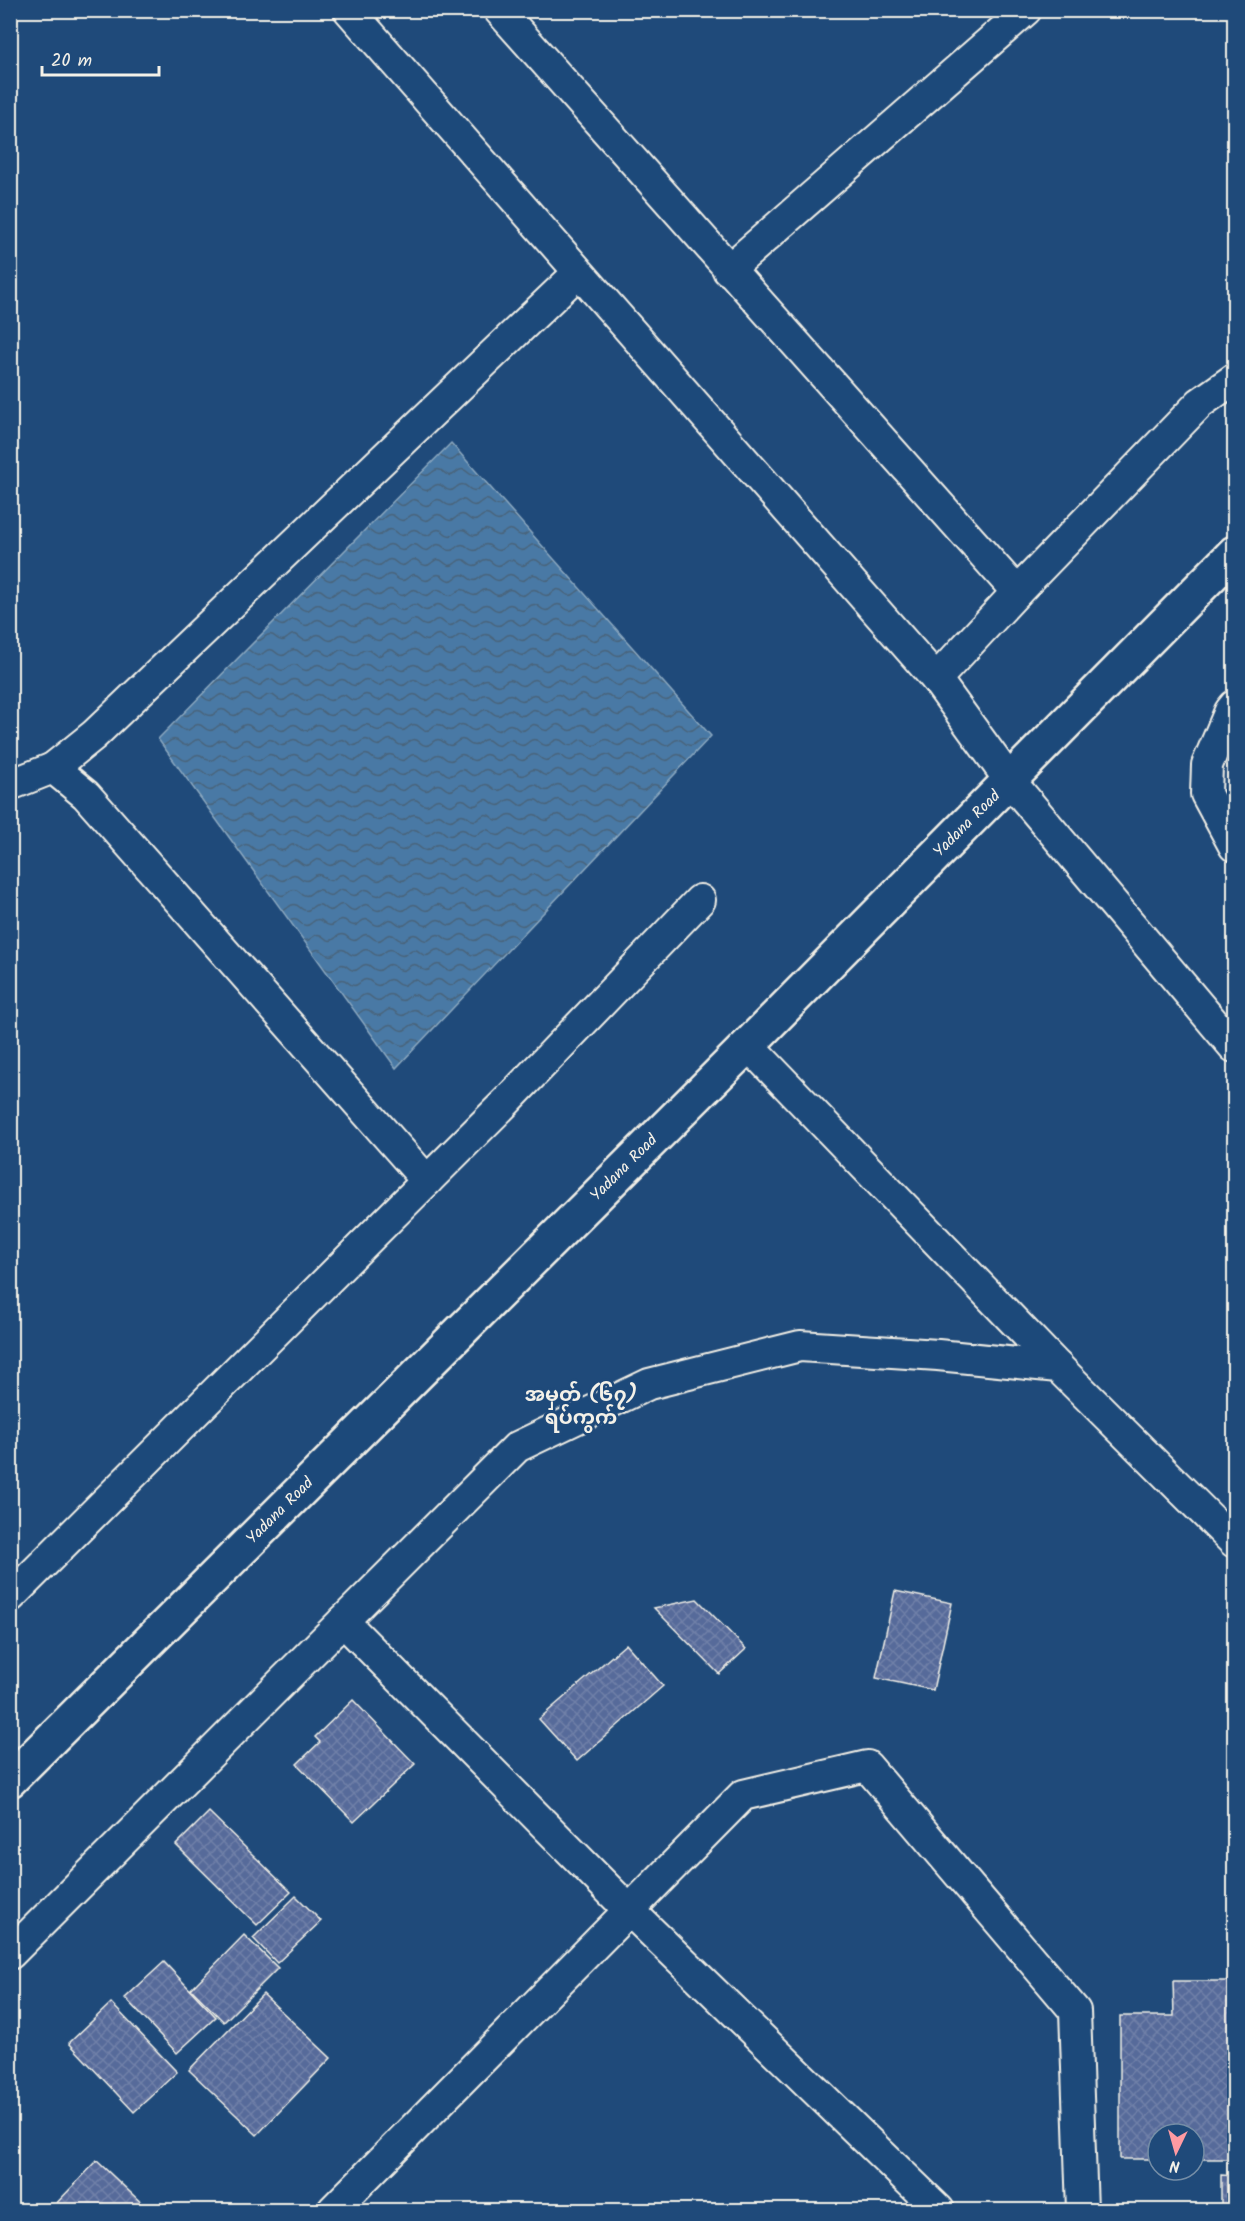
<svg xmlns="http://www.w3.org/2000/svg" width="1245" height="2221" font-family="Kalam,'Noto Sans Myanmar',sans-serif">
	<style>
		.water { fill: url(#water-waves); stroke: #8da9c0; stroke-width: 1.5 }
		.building { fill: url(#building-cross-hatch); stroke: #f4f1e8; stroke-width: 1.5 }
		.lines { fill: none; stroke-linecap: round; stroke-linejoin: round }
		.street-casing { stroke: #f4f1e8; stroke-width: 34 }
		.secondary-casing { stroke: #f4f1e8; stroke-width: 38 }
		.street { stroke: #1f4a7a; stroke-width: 30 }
		.secondary { stroke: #1f4a7a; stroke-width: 33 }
		.labels { text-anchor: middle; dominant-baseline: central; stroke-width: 5; stroke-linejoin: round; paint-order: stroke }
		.street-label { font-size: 16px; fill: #f4f1e8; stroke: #1f4a7a }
		.quarter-label { font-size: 20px; font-weight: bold; fill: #f4f1e8; stroke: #1f4a7a }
	</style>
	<defs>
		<pattern id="water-waves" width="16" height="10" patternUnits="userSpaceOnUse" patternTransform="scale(1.5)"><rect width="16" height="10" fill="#4879a5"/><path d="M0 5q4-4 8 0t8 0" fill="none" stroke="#48637a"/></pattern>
		<pattern id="building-cross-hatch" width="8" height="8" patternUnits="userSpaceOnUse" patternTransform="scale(1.5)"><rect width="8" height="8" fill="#576a9a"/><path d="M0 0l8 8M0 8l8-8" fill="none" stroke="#7080a8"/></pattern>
	</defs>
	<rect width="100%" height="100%" fill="#1f4a7a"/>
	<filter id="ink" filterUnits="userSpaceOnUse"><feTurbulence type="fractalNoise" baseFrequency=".0167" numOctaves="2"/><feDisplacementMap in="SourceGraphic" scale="12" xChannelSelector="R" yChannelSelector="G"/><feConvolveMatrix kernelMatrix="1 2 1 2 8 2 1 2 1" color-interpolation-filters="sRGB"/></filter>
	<g filter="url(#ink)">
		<!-- water -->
		<polygon class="water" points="451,443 711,736 396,1068 158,739"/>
		<!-- building -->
		<g class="building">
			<polygon points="895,1591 952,1603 933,1690 876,1678"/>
			<polygon points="697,1599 746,1649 719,1674 654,1608"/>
			<polygon points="626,1644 663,1686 577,1761 539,1719"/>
			<polygon points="353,1700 415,1764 354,1822 297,1764 320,1742 315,1737"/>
			<polygon points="209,1812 291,1892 257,1925 176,1845"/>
			<polygon points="296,1896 321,1921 277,1963 253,1938"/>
			<polygon points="244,1935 278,1968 224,2022 191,1989"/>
			<polygon points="164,1962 216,2017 177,2053 125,1998"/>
			<polygon points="1173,1981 1234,1981 1234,2159 1194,2159 1194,2134 1158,2134 1158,2159 1120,2159 1120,2016 1174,2016"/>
			<polygon points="263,1994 331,2058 257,2135 189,2070"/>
			<polygon points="111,2003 177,2072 134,2112 69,2043"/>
			<polygon points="97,2161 149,2210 50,2210"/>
			<polygon points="1221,2175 1234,2176 1234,2210 1221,2210"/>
		</g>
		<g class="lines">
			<!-- street casing -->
			<g class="street-casing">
				<g id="street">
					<polyline points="349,10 936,679 1010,781 1234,1047"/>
					<polyline points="499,10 1017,592"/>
					<polyline points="728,270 1026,10"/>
					<polyline points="936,679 1017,592 1200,403 1234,379"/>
					<polyline points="1234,706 1230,711 1207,765 1206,794 1234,846"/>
					<polyline points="53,768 94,735 578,273"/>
					<polyline points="10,785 53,768 86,795 427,1181"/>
					<polyline points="748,1045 1058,1367 1234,1542"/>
					<polyline points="10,1597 507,1101 700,900"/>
					<polyline points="343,1621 629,1910 939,2210"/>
					<polyline points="10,1954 517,1447 649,1384 800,1346 938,1355 1058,1367"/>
					<polyline points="333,2210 743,1795 867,1766 1075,2011 1082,2210"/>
				</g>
			</g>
			<!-- secondary casing -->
			<g class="secondary-casing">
				<polyline id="secondary" points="10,1780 748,1045 1234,553"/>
			</g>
			<!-- street -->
			<use href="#street" class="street"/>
			<!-- secondary -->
			<use href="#secondary" class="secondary"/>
		</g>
	</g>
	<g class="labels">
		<!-- street labels -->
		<g class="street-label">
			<text transform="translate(967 824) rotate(-45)">Yadana Road</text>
			<text transform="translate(624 1168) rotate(-45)">Yadana Road</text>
			<text transform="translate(280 1511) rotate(-45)">Yadana Road</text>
		</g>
		<!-- quarter labels -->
		<g class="quarter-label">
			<text x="581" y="1396">အမှတ် (၆၇)<tspan x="581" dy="23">ရပ်ကွက်</tspan></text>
		</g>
	</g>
	<!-- margin -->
	<rect width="1245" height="2221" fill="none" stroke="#1f4a7a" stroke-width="36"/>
	<rect x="18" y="18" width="1209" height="2185" fill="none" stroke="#f4f1e8" stroke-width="2" filter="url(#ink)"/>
	<!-- north arrow -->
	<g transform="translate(1176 2152) rotate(185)"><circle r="28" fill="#1f4a7a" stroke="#748da6" stroke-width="1.5"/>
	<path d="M0-4.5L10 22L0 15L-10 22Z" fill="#ff9aa2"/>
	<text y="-9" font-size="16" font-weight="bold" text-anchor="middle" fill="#f4f1e8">N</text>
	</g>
	<!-- scale -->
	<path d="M42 66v9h117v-9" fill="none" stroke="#f4f1e8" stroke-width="3"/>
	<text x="51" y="66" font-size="18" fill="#f4f1e8" stroke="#1f4a7a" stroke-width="4.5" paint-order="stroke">20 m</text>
</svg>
